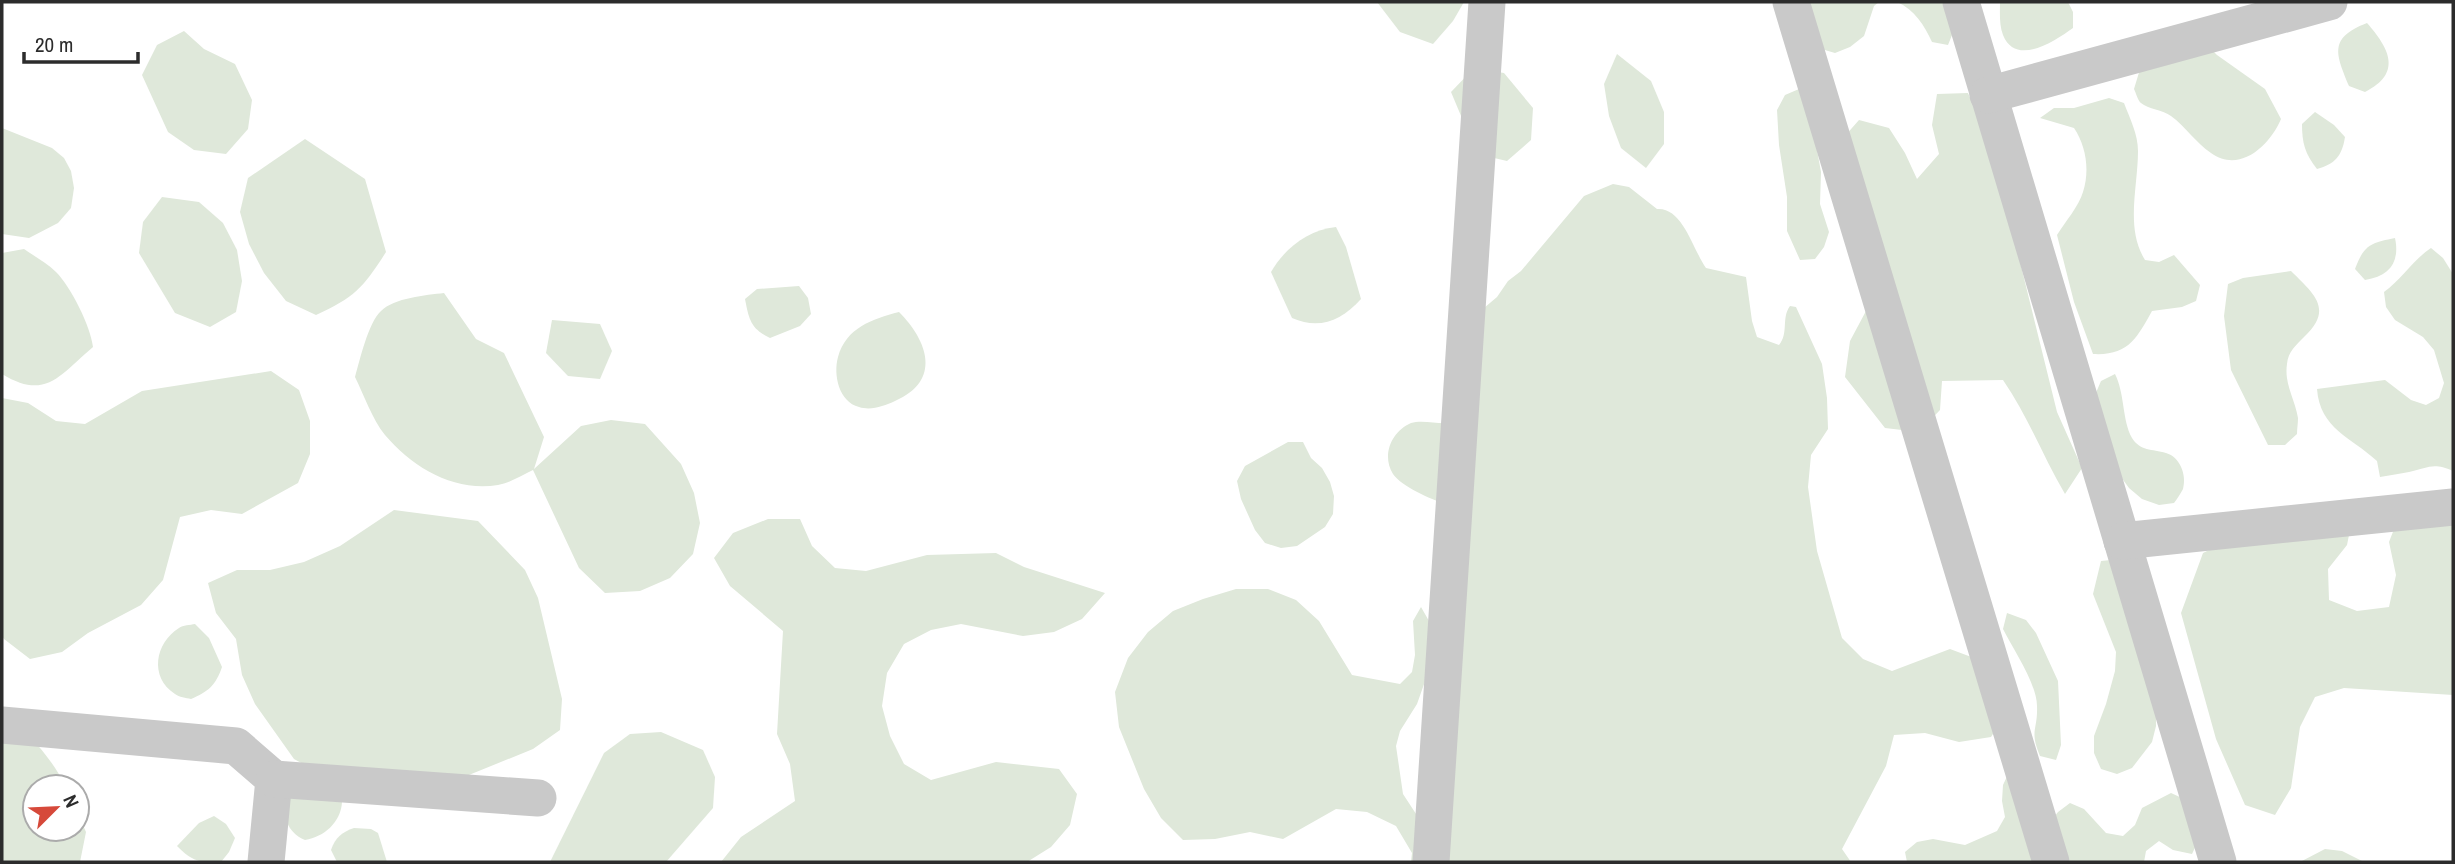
<svg xmlns="http://www.w3.org/2000/svg" width="2455" height="864" font-family="'Archivo Narrow',sans-serif">
	<style>
		.green { fill: #dfe8da }
		.lines { fill: none; stroke-linecap: round; stroke-linejoin: round }
		.minor { stroke: #c9c9c9; stroke-width: 37 }
	</style>
	<rect width="100%" height="100%" fill="#fff"/>
	<!-- green -->
	<g class="green">
		<polygon points="1377,2 1464,2 1453,21 1433,44 1400,32"/>
		<polygon points="1798,2 1879,2 1874,6 1864,36 1850,47 1835,53 1818,48"/>
		<path d="M1897,2H1949L1954,30L1948,45L1932,42C1924,25 1915,10 1897,2Z"/>
		<path d="M2000,2H2068L2073,12V28C2055,41 2016,67 2003,35C1999,25 2000,12 2000,2Z"/>
		<path d="M2367,23C2389,48 2403,73 2365,92L2349,86C2336,54 2328,38 2367,23Z"/>
		<polygon points="184,31 204,49 235,64 252,100 248,129 226,154 194,150 168,132 142,75 157,45"/>
		<path d="M2206,44L2217,55L2265,89L2281,119C2270,145 2240,174 2211,153C2196,143 2186,127 2171,116C2163,110 2148,109 2141,103C2138,101 2136,93 2134,89L2144,56Z"/>
		<polygon points="1617,54 1651,81 1664,112 1664,144 1646,168 1621,148 1609,116 1604,84"/>
		<polygon points="1474,68 1504,73 1533,108 1531,140 1507,161 1477,154 1451,92"/>
		<polygon points="1799,89 1811,117 1821,172 1820,204 1829,232 1824,247 1815,259 1800,260 1787,231 1787,197 1779,145 1777,110 1785,95"/>
		<path d="M1968,93L2014,201L2020,262L2057,412L2082,468L2065,494C2043,457 2028,416 2003,380L1942,381L1940,410L1919,432L1885,428L1845,377L1850,341L1866,311L1837,145L1859,120L1889,128L1905,153L1917,179L1939,154L1932,125L1937,94Z"/>
		<path d="M2109,98L2124,103C2130,119 2138,134 2138,151C2138,187 2125,228 2145,260L2159,262L2174,255L2200,285L2196,301L2182,307L2152,311C2137,338 2128,356 2093,354L2074,302L2057,235C2065,222 2079,206 2083,192C2090,170 2086,146 2074,128L2040,118L2054,108H2074Z"/>
		<path d="M2315,112L2334,125L2345,137C2342,156 2335,164 2317,169C2305,154 2302,143 2302,124Z"/>
		<polygon points="2,128 52,148 64,158 71,171 74,188 71,208 58,223 29,238 2,234"/>
		<path d="M305,139L365,179L386,252C363,288 355,297 316,315L286,301L264,273L249,244L240,212L248,178Z"/>
		<path d="M1613,184L1629,187L1657,209C1683,207 1693,250 1706,268L1746,277L1752,321L1757,337L1779,345C1789,333 1781,318 1790,306L1796,307L1822,364L1827,398L1828,429L1811,455L1808,487L1817,551L1842,638L1863,659L1892,671L1950,649L1982,661L2008,711L1991,737L1959,742L1925,733L1894,735L1886,766L1842,849L1851,862H1411L1412,853L1396,826L1367,812L1336,809L1283,839L1250,832L1215,839L1183,840L1161,818L1144,789L1119,727L1115,692L1128,658L1148,632L1173,611L1203,599L1236,589H1268L1296,600L1319,621L1352,675L1400,684L1412,672L1415,655L1413,621L1421,607L1429,621V670L1417,704L1400,731L1396,746L1403,794L1420,820L1446,504C1432,500 1401,486 1393,474C1381,455 1392,431 1411,423C1420,420 1434,423 1444,423L1484,308L1497,297L1508,281L1521,271L1584,196Z"/>
		<polygon points="162,197 199,202 223,223 237,250 242,281 236,312 210,327 175,313 139,253 143,222"/>
		<path d="M1336,227L1346,247L1361,299C1341,321 1319,330 1292,318L1271,272C1285,248 1308,230 1336,227Z"/>
		<path d="M2395,238C2400,262 2390,276 2365,280L2355,269C2364,245 2370,243 2395,238Z"/>
		<path d="M2431,248L2443,258L2453,274V471C2433,462 2428,468 2409,472C2400,474 2390,475 2380,477L2377,461C2351,437 2320,429 2317,389L2385,380L2411,400L2426,405L2439,398L2444,383L2434,350L2423,337L2395,320L2386,307L2384,292C2402,279 2413,260 2431,248Z"/>
		<path d="M24,249C34,256 47,263 56,272C71,287 91,327 93,347C60,375 46,401 2,374V253Z"/>
		<path d="M2291,271C2314,294 2334,309 2304,337C2296,345 2288,352 2287,364C2284,384 2295,399 2298,418C2298,423 2297,429 2297,434L2285,445H2268L2231,370L2224,316L2228,284L2243,278Z"/>
		<path d="M799,286L808,298L811,314L800,326L770,338C751,329 749,320 745,299L757,289Z"/>
		<path d="M444,293L476,339L504,353L544,437L534,469L581,426L611,420L645,424L681,464L694,493L700,523L693,554L670,578L640,591L605,593L579,568L533,470C522,475 510,483 498,485C454,492 413,468 385,435C372,419 364,395 355,377C360,360 368,323 381,311C394,298 426,295 444,293Z"/>
		<path d="M899,312C928,341 942,381 895,401C884,406 871,411 859,407C839,402 833,375 838,357C846,328 872,319 899,312Z"/>
		<polygon points="552,320 600,324 612,351 600,379 568,376 546,353"/>
		<polygon points="271,371 299,390 310,421 310,454 298,483 242,514 211,510 180,517 163,580 141,605 88,633 62,652 30,659 4,639 2,636 2,398 28,403 56,421 85,424 142,391"/>
		<path d="M2115,374C2125,394 2122,420 2132,438C2140,451 2152,449 2166,453C2180,457 2187,475 2183,489C2181,493 2177,499 2174,503L2159,505L2142,499L2129,488L2108,459L2095,395L2101,381Z"/>
		<polygon points="1288,442 1303,442 1311,458 1322,468 1330,482 1334,496 1333,514 1325,527 1297,546 1281,548 1265,543 1255,530 1241,499 1237,481 1245,466"/>
		<polygon points="2453,498 2453,695 2344,688 2315,697 2300,727 2291,788 2275,815 2245,805 2216,739 2181,613 2203,553 2260,525 2353,515 2347,545 2328,569 2329,600 2357,611 2389,607 2396,575 2389,542 2403,506"/>
		<polygon points="394,510 478,521 525,570 538,598 562,699 560,730 533,749 417,796 351,790 294,759 255,704 242,675 236,639 216,613 208,583 237,570 270,570 304,562 340,546"/>
		<polygon points="768,519 800,519 812,546 835,568 866,571 927,555 996,553 1024,567 1105,593 1082,619 1054,632 1023,636 961,624 931,630 904,644 887,673 882,706 890,736 904,764 931,780 996,762 1059,769 1077,794 1070,825 1051,847 1027,862 721,862 741,837 795,801 790,764 777,734 783,631 730,586 714,558 733,533"/>
		<polygon points="2111,560 2156,709 2156,726 2152,742 2132,768 2117,774 2101,769 2094,753 2094,736 2106,704 2115,671 2116,652 2093,594 2101,561"/>
		<path d="M2007,613L2026,620L2036,633L2058,681L2061,745L2056,760L2040,756C2029,730 2038,730 2037,706C2037,684 2013,649 2003,629Z"/>
		<path d="M195,624L209,638L222,667C216,685 208,692 191,699C186,698 179,697 175,694C149,677 155,643 179,628C183,625 190,625 195,624Z"/>
		<path d="M2,708C26,732 51,756 66,787H35V829H77V812L86,832L80,862H2Z"/>
		<polygon points="661,732 703,750 715,777 713,808 666,862 550,862 604,753 630,734"/>
		<polygon points="2010,770 2033,862 1907,862 1905,852 1917,842 1933,839 1965,845 1997,831 2005,817 2002,801 2003,785"/>
		<polygon points="2171,793 2195,804 2199,839 2192,854 2173,850 2159,841 2146,851 2144,862 2063,862 2048,825 2058,812 2070,803 2084,809 2106,833 2123,836 2135,825 2142,808"/>
		<path d="M282,797L342,802C341,822 324,837 305,840C286,832 284,816 282,797Z"/>
		<path d="M214,816L226,824L235,838L229,852L221,862C198,862 193,862 177,846L199,823Z"/>
		<path d="M354,828L371,829L378,833L387,862H337L331,850C335,838 342,832 354,828Z"/>
		<polygon points="2325,849 2342,851 2364,862 2300,862"/>
	</g>
	<g class="lines">
		<!-- minor -->
		<g class="minor">
			<polyline points="1791,2 2051,862"/>
			<polyline points="1961,2 2218,862"/>
			<polyline points="1988,95 2329,2"/>
			<polyline points="2122,541 2453,507"/>
			<polyline points="2,725 236,746 274,779 266,862"/>
			<polyline points="274,779 538,798"/>
			<polyline points="1431,862 1487,2"/>
		</g>
	</g>
	<!-- border -->
	<rect width="2455" height="864" fill="none" stroke="#2c2c2c" stroke-width="7"/>
	<!-- north arrow -->
	<g transform="translate(56 808) rotate(66)"><circle r="33" fill="#ffffff" stroke="#ababab" stroke-width="2"/>
	<path d="M0-5L12 26L0 18L-12 26Z" fill="#d6493a"/>
	<text y="-10" font-size="19" font-weight="bold" text-anchor="middle" fill="#2c2c2c">N</text>
	</g>
	<!-- scale -->
	<path d="M24 52v10h114v-10" fill="none" stroke="#2c2c2c" stroke-width="3.5"/>
	<text x="35" y="52" font-size="21" fill="#2c2c2c" stroke="#ffffff" stroke-width="5" paint-order="stroke">20 m</text>
</svg>
